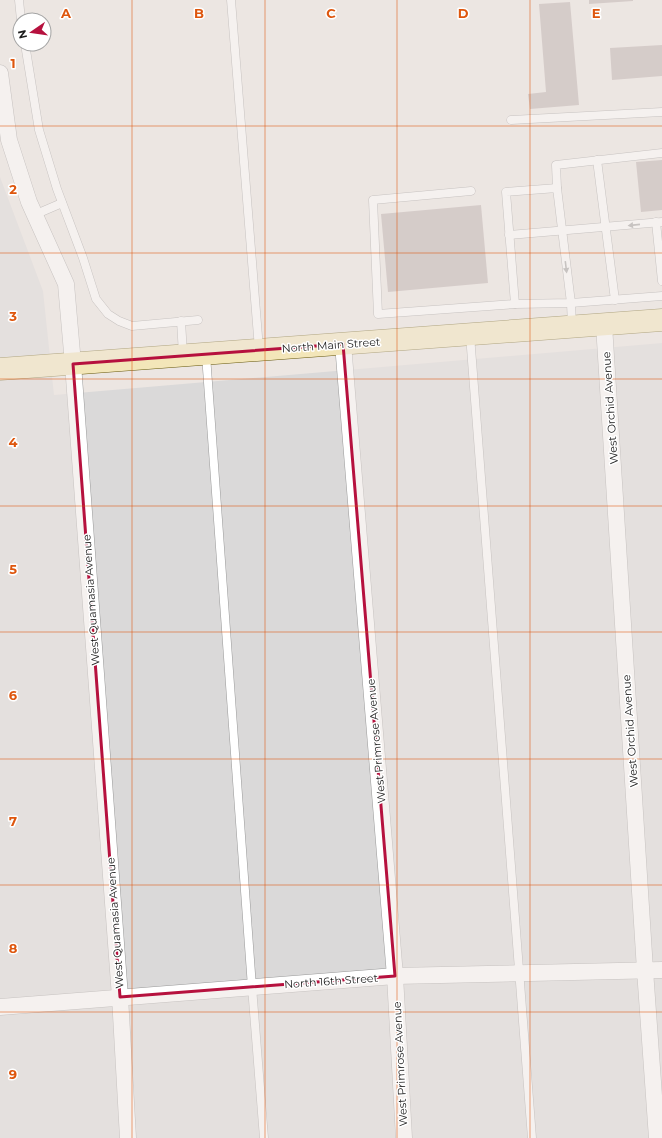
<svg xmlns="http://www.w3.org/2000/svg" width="662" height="1138" font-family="Montserrat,sans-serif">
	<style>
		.residential { fill: #dad9d9 }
		.building { fill: #b9adac }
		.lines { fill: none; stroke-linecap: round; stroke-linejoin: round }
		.lane-casing { stroke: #999; stroke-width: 9 }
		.street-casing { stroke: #999; stroke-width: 17 }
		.secondary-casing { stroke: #67590e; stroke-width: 23 }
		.lane { stroke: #fff; stroke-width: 8 }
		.street { stroke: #fff; stroke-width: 16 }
		.secondary { stroke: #f3e6b9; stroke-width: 22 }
		.oneway { fill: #999 }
		.marked { fill: none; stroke: #b6113e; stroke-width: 3; stroke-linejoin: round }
		.grid { fill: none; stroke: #de560d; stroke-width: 1; stroke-opacity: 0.55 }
		.labels { text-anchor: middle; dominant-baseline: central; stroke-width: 3; stroke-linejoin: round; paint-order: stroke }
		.street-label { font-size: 11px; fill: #1c1c1c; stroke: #fff }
		.grid-label { font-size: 13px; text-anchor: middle; font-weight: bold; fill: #de560d; stroke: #fff; stroke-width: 3; stroke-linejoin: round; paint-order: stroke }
	</style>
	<rect width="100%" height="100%" fill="#ece6e2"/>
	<!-- residential -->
	<polygon class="residential" points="0,177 43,291 54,395 662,343 662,1138 0,1138"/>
	<!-- building -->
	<g class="building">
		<polygon points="589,0 633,0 633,1 589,4"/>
		<polygon points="570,2 579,105 530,109 528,94 546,92 539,4"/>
		<polygon points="662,45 662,76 612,80 610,48"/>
		<polygon points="662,160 662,210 641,212 636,162"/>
		<polygon points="481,205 488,283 388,292 381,214"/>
	</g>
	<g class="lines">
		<!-- lane casing -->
		<g class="lane-casing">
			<g id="lane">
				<polyline points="19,0 21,20"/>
				<polyline points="231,0 259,349"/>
				<polyline points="25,44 39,130 57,189 83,258 96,299 108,314 119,321 132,326 198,320"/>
				<polyline points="511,120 662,112"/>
				<polyline points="597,160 615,300"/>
				<polyline points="557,188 556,165 662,153"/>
				<polyline points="471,191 373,200 378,314 515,304 571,303 662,296"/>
				<polyline points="34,215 62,203"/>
				<polyline points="656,222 662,281"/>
				<polyline points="509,235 662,222"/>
				<polyline points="515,304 506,192 557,188 571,303 572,326"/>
				<polyline points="181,321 183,354"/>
				<polyline points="470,335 532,1138"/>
				<polyline points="206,355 252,987 264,1138"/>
			</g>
		</g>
		<!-- street casing -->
		<g class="street-casing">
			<g id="street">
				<polyline points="0,73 9,140 29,202 66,284 73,364 120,997 128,1138"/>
				<polyline points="604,325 645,970 657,1138"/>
				<polyline points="343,344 395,976 404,1138"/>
				<polyline points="0,1007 395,976 662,970"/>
			</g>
		</g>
		<!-- secondary casing -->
		<g class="secondary-casing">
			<polyline id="secondary" points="0,369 662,320"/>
		</g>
		<!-- lane -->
		<use href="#lane" class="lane"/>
		<!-- street -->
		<use href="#street" class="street"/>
		<!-- secondary -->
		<use href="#secondary" class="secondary"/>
	</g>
	<!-- one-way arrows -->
	<defs><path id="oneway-solid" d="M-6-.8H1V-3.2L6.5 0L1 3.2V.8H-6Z"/></defs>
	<g class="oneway">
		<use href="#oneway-solid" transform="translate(634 225) rotate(174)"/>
		<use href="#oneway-solid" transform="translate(566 267) rotate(83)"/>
	</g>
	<!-- marked area -->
	<path d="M0 0H662V1138H0ZM343,344L395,976L120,997L73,364Z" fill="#ece6e2" fill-opacity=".55" fill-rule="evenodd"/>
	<path class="marked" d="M343,344L395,976L120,997L73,364Z"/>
	<!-- grid -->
	<path class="grid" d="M132,0V1138M265,0V1138M397,0V1138M530,0V1138M0,126H662M0,253H662M0,379H662M0,506H662M0,632H662M0,759H662M0,885H662M0,1012H662"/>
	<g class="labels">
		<!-- street labels -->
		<g class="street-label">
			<text transform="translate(331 345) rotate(-4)">North Main Street</text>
			<text transform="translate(610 408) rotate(-94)">West Orchid Avenue</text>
			<text transform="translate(91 600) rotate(-94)">West Quamasia Avenue</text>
			<text transform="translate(630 731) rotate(-94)">West Orchid Avenue</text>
			<text transform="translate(376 741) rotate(-95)">West Primrose Avenue</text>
			<text transform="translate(115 923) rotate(-94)">West Quamasia Avenue</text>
			<text transform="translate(331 981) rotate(-4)">North 16th Street</text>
			<text transform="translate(400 1064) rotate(-93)">West Primrose Avenue</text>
		</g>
	</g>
	<g class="grid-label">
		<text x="66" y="18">A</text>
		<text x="199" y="18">B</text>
		<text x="331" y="18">C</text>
		<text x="463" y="18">D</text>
		<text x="596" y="18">E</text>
		<text x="13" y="68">1</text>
		<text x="13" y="194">2</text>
		<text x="13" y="321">3</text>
		<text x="13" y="447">4</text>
		<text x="13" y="574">5</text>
		<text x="13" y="700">6</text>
		<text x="13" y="826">7</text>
		<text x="13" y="953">8</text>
		<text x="13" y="1079">9</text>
	</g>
	<!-- north arrow -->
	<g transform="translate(32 32) rotate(257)"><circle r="19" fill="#ffffff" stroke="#a4a4a4"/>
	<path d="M0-3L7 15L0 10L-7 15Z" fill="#b6113e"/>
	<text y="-6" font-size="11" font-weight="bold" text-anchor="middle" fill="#1c1c1c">N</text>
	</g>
</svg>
